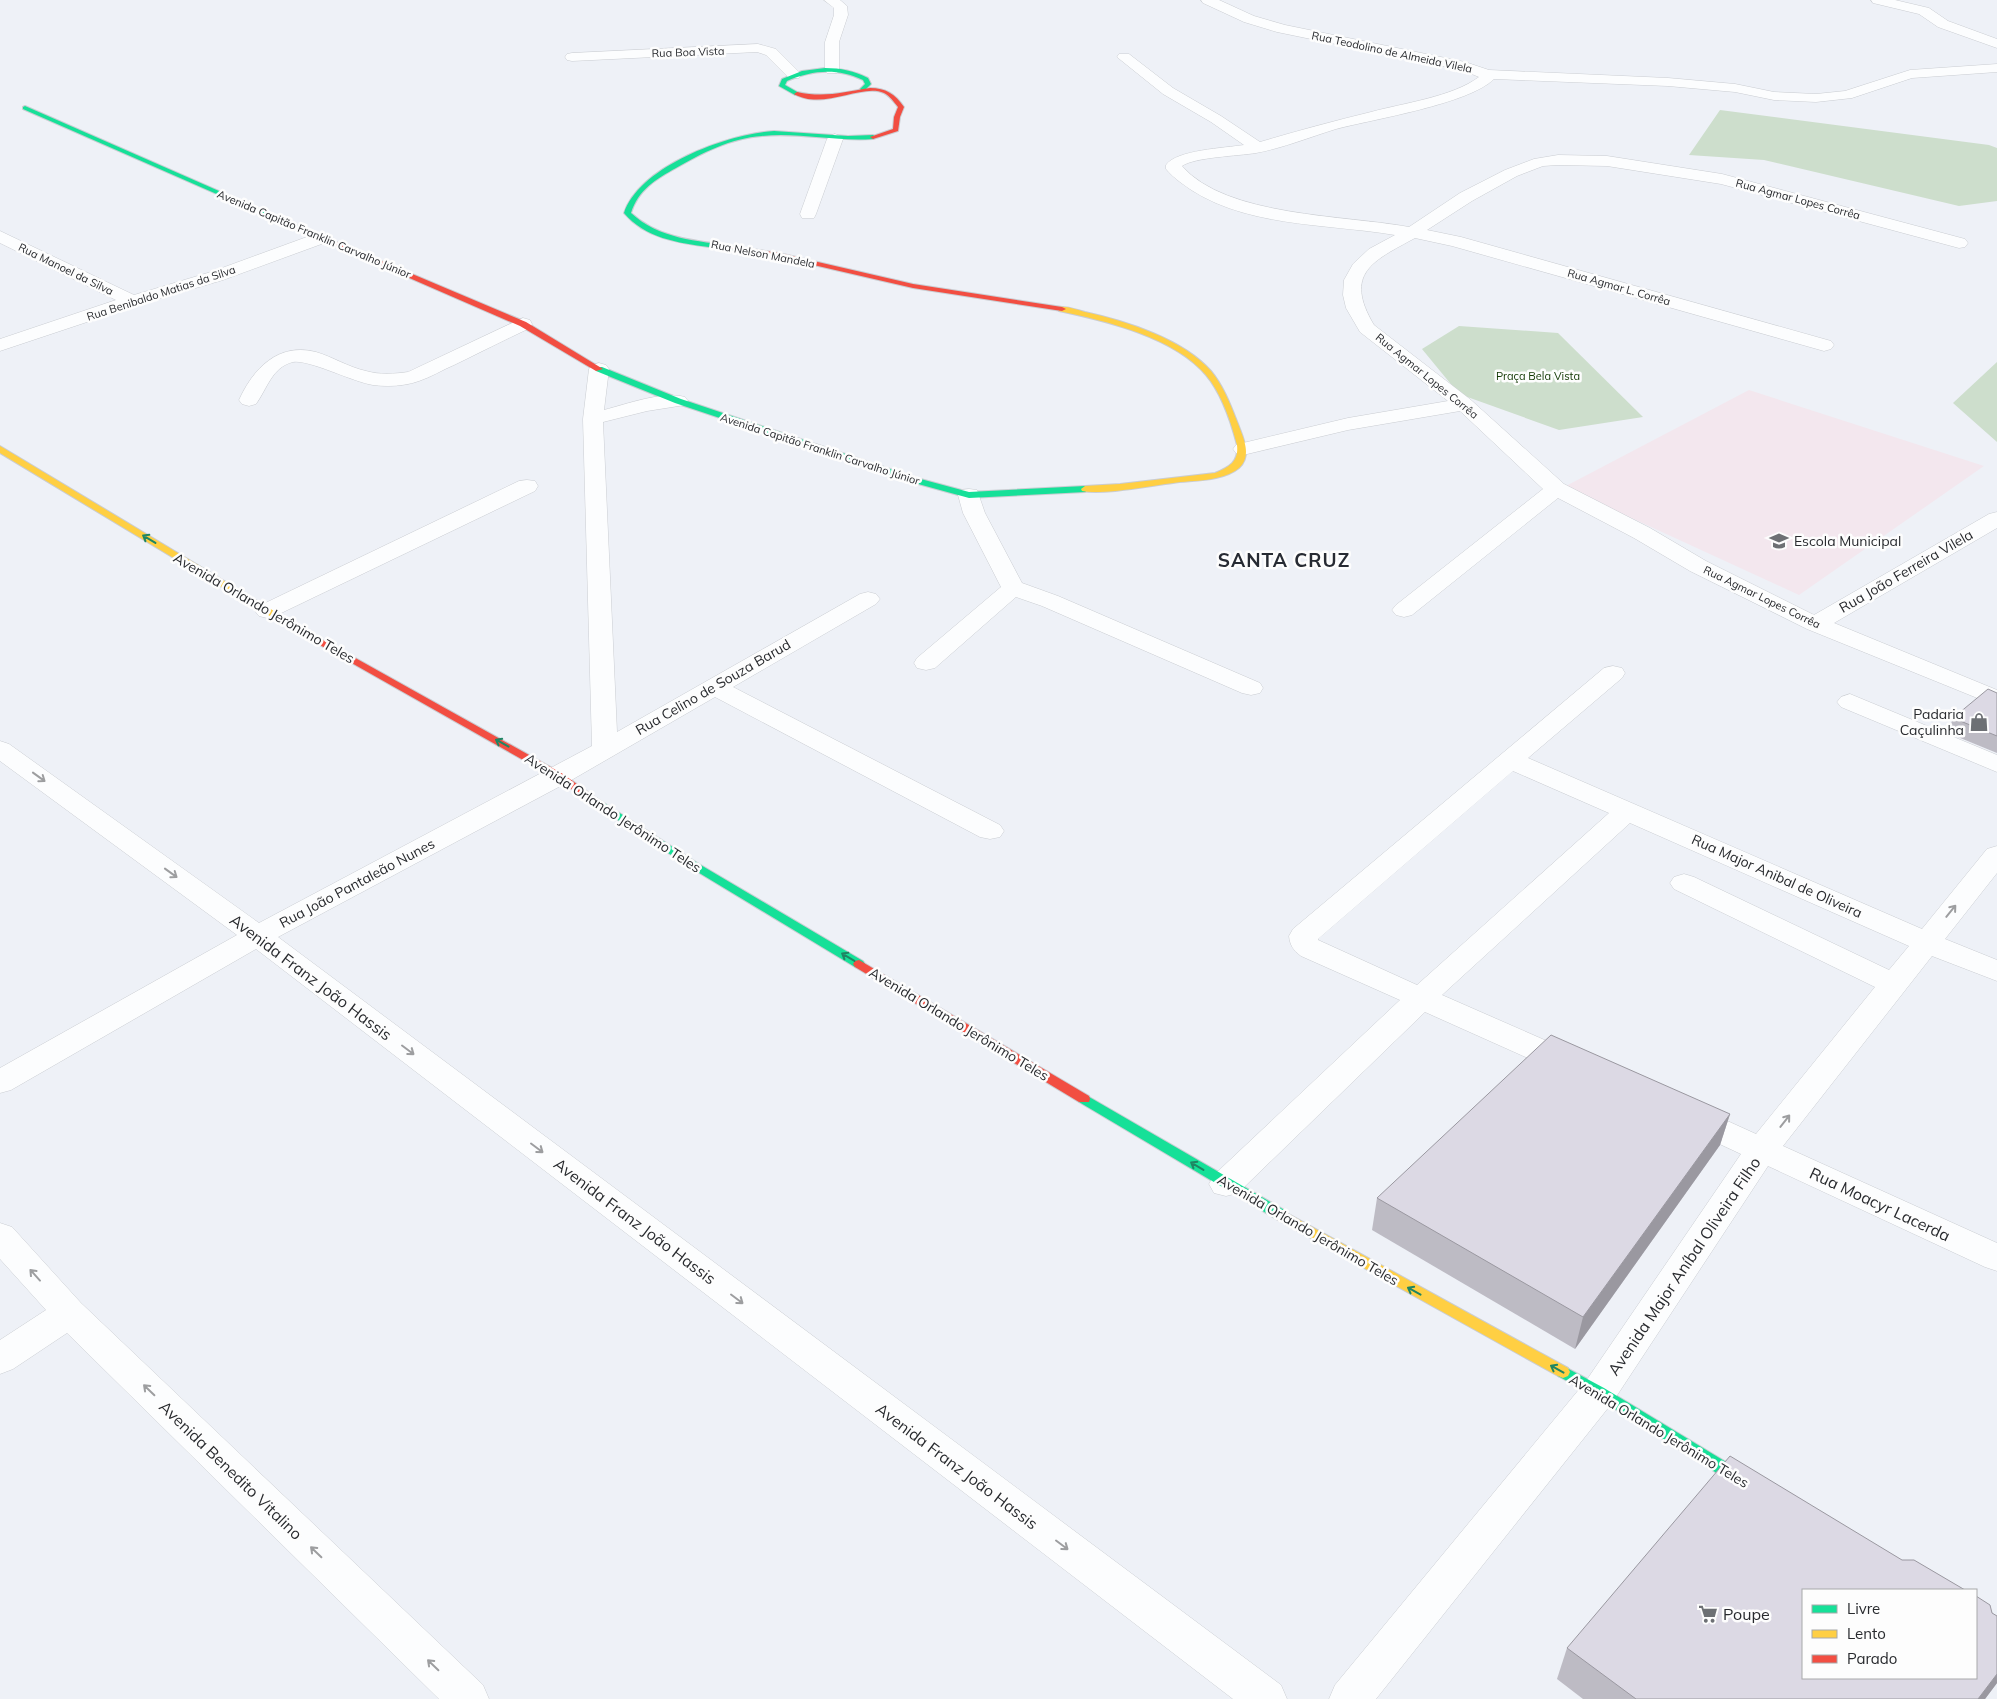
<svg xmlns="http://www.w3.org/2000/svg" width="1997" height="1699" font-family="Mulish,sans-serif">
	<style>
		.education { fill: #f3e7ee }
		.green { fill: #cddecc }
		.lines { fill: none; stroke-linecap: round; stroke-linejoin: round }
		.street-casing { stroke: #cacdd2; stroke-width: 1 }
		.fast-casing { stroke: #cacdd2; stroke-width: 2 }
		.slow-casing { stroke: #cacdd2; stroke-width: 2 }
		.jam-casing { stroke: #cacdd2; stroke-width: 2 }
		.street { fill: #fcfdfe; fill-rule: evenodd }
		.fast { fill: #16e098; fill-rule: evenodd }
		.slow { fill: #ffcf43; fill-rule: evenodd }
		.jam { fill: #f24e42; fill-rule: evenodd }
		.wall { fill: #bdbbc4 }
		.shaded-wall { fill: #9a98a0 }
		.building { fill: #dcd9e4; stroke: #9a98a0 }
		.oneway { stroke: #1f8563 }
		.oneway2 { stroke: #9d9ea0 }
		.labels { text-anchor: middle; dominant-baseline: central; stroke-width: 5; stroke-linejoin: round; paint-order: stroke }
		.far-street-label { font-size: 11px; fill: #282a2e; stroke: #fdfdfd }
		.far-park-label { font-size: 11px; fill: #0f3600; stroke: #fdfdfd }
		.poi-label { font-size: 14px; fill: #282a2e; stroke: #fdfdfd; text-anchor: start }
		.street-label { font-size: 14px; fill: #282a2e; stroke: #fdfdfd }
		.near-street-label { font-size: 16px; fill: #282a2e; stroke: #fdfdfd }
		.near-poi-label { font-size: 16px; fill: #282a2e; stroke: #fdfdfd; text-anchor: start }
		.district-label { font-size: 19px; font-weight: bold; letter-spacing: 1px; fill: #272b33; stroke: #fdfdfd }
	</style>
	<rect width="100%" height="100%" fill="#eef1f7"/>
	<!-- education -->
	<polygon class="education" points="1749,390 1984,466 1799,595 1564,487"/>
	<!-- green -->
	<g class="green">
		<polygon points="1720,110 1989,145 1997,148 1997,201 1959,206 1764,160 1689,155"/>
		<polygon points="1459,326 1558,333 1643,417 1559,430 1459,394 1422,349"/>
		<polygon points="1997,362 1997,442 1953,403"/>
	</g>
	<g class="lines">
		<!-- street casing -->
		<g class="street-casing">
			<g id="street">
				<polygon points="824,0 840,0 847,6 848,15 839,42 839,70 837,73 827,73 825,70 825,42 834,15 834,8"/>
				<path d="M1201,0H1219L1254,16L1285,25L1465,62L1489,70L1668,78L1735,84L1774,92L1816,94L1845,91L1910,70L1997,64V72L1912,78L1852,98L1816,102L1774,100L1735,92L1668,86L1494,79C1469,104 1374,119 1336,129C1310,137 1283,148 1256,153C1238,156 1195,157 1182,166C1226,217 1346,215 1409,227L1460,193L1505,170L1534,159L1558,155L1607,156L1722,174L1965,239L1968,243L1965,247L1959,248L1721,184L1607,166L1558,165L1543,166L1517,176L1472,201L1427,230L1461,237L1831,341L1834,345L1831,349L1824,351L1817,349L1452,246L1415,238C1373,261 1343,273 1374,325L1471,400L1564,484L1650,528L1706,561L1814,615L1989,514L1997,512V528L1834,623L1997,690V706L1807,629L1690,571L1634,538L1558,498L1412,615L1404,617L1396,615L1392,610L1396,605L1543,489L1460,411L1348,430L1243,455L1236,453L1233,449L1236,445L1243,443L1348,418L1448,401L1360,332L1346,308L1343,295L1344,280L1353,264L1369,249L1395,235C1325,223 1239,228 1180,182C1175,178 1170,174 1166,169V165C1176,150 1225,148 1244,145L1211,122L1163,94L1117,57L1119,54H1129L1173,88L1221,116L1260,142C1297,131 1334,121 1371,112C1404,103 1452,97 1479,77L1462,70L1277,32L1244,22L1203,3Z"/>
				<polygon points="1871,0 1895,0 1929,8 1948,21 1997,39 1997,48 1938,27 1919,14 1873,3"/>
				<polygon points="758,44 776,49 799,72 801,75 799,78 789,78 766,55 757,52 572,61 567,60 565,57 567,54 572,53"/>
				<polygon points="835,134 840,136 843,139 816,214 814,218 802,218 800,214 827,139 830,136"/>
				<polygon points="0,231 134,295 211,272 315,234 321,233 327,234 330,238 327,242 223,280 138,305 0,351 0,339 116,300 0,243"/>
				<path d="M523,318L530,320L532,324L530,328C504,340 479,353 454,365C442,370 431,377 419,381C405,386 388,387 373,385C353,382 308,359 293,362C272,367 267,389 256,404L249,406L242,404L239,400C253,369 278,342 316,352C333,357 348,367 366,371C380,375 394,374 408,372Z"/>
				<path d="M599,363L606,365L609,369L604,410C627,404 662,391 685,397L688,401L685,405L647,411L603,422L617,732L860,594L868,592L876,594L880,599L876,604L733,687L1000,825L1004,831L1000,837L990,839L980,837L715,697L568,782L278,937L1281,1685L1287,1699H1233L256,949L11,1090L0,1093V1068L237,935L0,761V741L9,744L259,923L592,746L583,419L589,369L592,365Z"/>
				<polygon points="527,480 535,481 538,486 535,491 275,616 267,618 259,616 255,611 259,606 519,481"/>
				<polygon points="969,489 977,490 985,513 1022,583 1058,596 1260,683 1263,688 1260,693 1251,695 1242,693 1042,606 1016,597 935,668 926,670 917,668 914,663 917,658 1001,587 963,513 958,495 961,490"/>
				<path d="M1613,666L1622,668L1625,673L1622,678L1528,758L1922,929L1987,849L1997,846V873L1945,939L1997,960V981L1932,956L1783,1146L1997,1243V1271L1985,1267L1768,1166L1612,1403L1376,1699H1329L1335,1685L1586,1381L1741,1154L1679,1125L1674,1117L1679,1109L1690,1106L1701,1109L1756,1134L1875,987L1674,889L1670,883L1674,877L1684,874L1694,877L1889,970L1909,946L1630,823L1442,995L1581,1056L1586,1064L1581,1072L1570,1075L1559,1072L1425,1012L1238,1193L1226,1196L1214,1193L1209,1184L1214,1175L1400,1000L1301,956C1293,950 1290,945 1289,936L1293,929L1604,668ZM1513,771L1609,813L1417,985L1318,940V939Z"/>
				<polygon points="1850,694 1997,755 1997,772 1841,707 1837,702 1841,697"/>
				<polygon points="0,1223 12,1227 81,1303 483,1685 489,1699 439,1699 67,1333 13,1369 0,1374 0,1340 46,1310 0,1259"/>
			</g>
		</g>
		<!-- fast casing -->
		<g class="fast-casing">
			<g id="fast">
				<path d="M825,68C841,68 854,71 868,78L871,84L865,90H861L860,89L865,84L863,80C837,68 813,70 787,81L785,85L799,93V95H795L779,86L782,79L802,71Z"/>
				<polygon points="25,106 303,228 304,229 299,230 23,109 23,107"/>
				<path d="M774,131L848,136L873,135L876,137L873,139C836,142 799,132 762,136C731,138 702,153 676,168C656,179 638,190 631,213C659,239 697,241 734,246L738,248L737,250C728,251 718,248 709,247C678,243 645,238 624,213C640,166 727,134 774,131Z"/>
				<polygon points="596,367 602,367 681,399 917,478 969,492 1085,486 1089,489 1085,492 969,498 911,482 675,403 596,371"/>
				<polygon points="587,792 699,864 863,961 865,964 859,968 855,967 691,868 583,797 582,795"/>
				<polygon points="1084,1094 1286,1211 1288,1215 1286,1219 1281,1220 1276,1219 1079,1102 1078,1099 1079,1096"/>
				<polygon points="1563,1366 1604,1388 1759,1482 1761,1487 1759,1492 1753,1494 1747,1492 1594,1396 1558,1376 1556,1372 1558,1368"/>
			</g>
		</g>
		<!-- slow casing -->
		<g class="slow-casing">
			<g id="slow">
				<path d="M1059,307C1068,306 1077,310 1085,312C1126,321 1183,339 1211,371C1225,388 1232,409 1240,429C1245,442 1251,457 1239,468C1222,482 1193,480 1173,483C1149,486 1104,495 1082,491L1081,489L1085,486L1120,484L1215,473C1229,467 1239,462 1237,445C1231,422 1222,394 1206,375C1174,337 1106,321 1059,311Z"/>
				<polygon points="0,446 294,623 296,625 291,628 288,627 0,453"/>
				<polygon points="1281,1210 1568,1368 1570,1372 1568,1376 1563,1378 1558,1376 1276,1219 1274,1215 1276,1211"/>
			</g>
		</g>
		<!-- jam casing -->
		<g class="jam-casing">
			<g id="jam">
				<path d="M870,88C886,88 895,94 904,107L900,117L898,131L873,139L870,137L893,129L894,117L898,107C894,102 890,96 884,93C862,83 823,111 794,94L797,92C825,98 843,92 870,88Z"/>
				<polygon points="301,227 526,322 603,369 596,371 520,326 299,230 298,229"/>
				<polygon points="731,246 779,253 913,284 1062,307 1066,309 1062,311 913,288 779,257 734,250 730,248"/>
				<polygon points="291,622 563,774 592,795 587,798 583,797 555,778 288,627 286,625"/>
				<polygon points="859,960 1089,1096 1090,1099 1089,1102 1079,1102 855,967 853,964 855,961"/>
			</g>
		</g>
		<!-- street -->
		<use href="#street" class="street"/>
		<!-- fast -->
		<use href="#fast" class="fast"/>
		<!-- slow -->
		<use href="#slow" class="slow"/>
		<!-- jam -->
		<use href="#jam" class="jam"/>
	</g>
	<!-- wall -->
	<g class="wall">
		<polygon points="1997,693 1997,753 1948,733 1953,718"/>
		<polygon points="1730,1114 1720,1145 1575,1349 1372,1230 1377,1198"/>
		<polygon points="1902,1560 1997,1616 1997,1683 1985,1699 1583,1699 1557,1679 1567,1648"/>
	</g>
	<!-- shaded-wall -->
	<g class="shaded-wall">
		<polygon points="1730,1114 1720,1145 1575,1349 1583,1317"/>
		<polygon points="1997,1674 1997,1683 1985,1699 1978,1699"/>
	</g>
	<!-- building -->
	<g class="building">
		<polygon points="1988,689 1997,693 1997,736 1953,718"/>
		<polygon points="1551,1035 1730,1114 1583,1317 1377,1198"/>
		<polygon points="1730,1456 1902,1560 1914,1560 1965,1590 1803,1590 1803,1678 1976,1678 1976,1596 1990,1605 1992,1613 1997,1616 1997,1674 1978,1699 1636,1699 1567,1648"/>
	</g>
	<!-- one-way arrows -->
	<defs><path id="oneway-shaft" d="M-6 0H5M1.5-3L5.5 0L1.5 3" fill="none" stroke-width="1.6" stroke-linecap="round" stroke-linejoin="round" transform="scale(1.25)"/></defs>
	<g class="oneway">
		<use href="#oneway-shaft" transform="translate(149 539) rotate(-149)"/>
		<use href="#oneway-shaft" transform="translate(502 743) rotate(-151)"/>
		<use href="#oneway-shaft" transform="translate(848 957) rotate(-149)"/>
		<use href="#oneway-shaft" transform="translate(1197 1166) rotate(-149)"/>
		<use href="#oneway-shaft" transform="translate(1414 1291) rotate(-151)"/>
		<use href="#oneway-shaft" transform="translate(1557 1369) rotate(-151)"/>
	</g>
	<g class="oneway2">
		<use href="#oneway-shaft" transform="translate(39 777) rotate(36)"/>
		<use href="#oneway-shaft" transform="translate(171 873) rotate(36)"/>
		<use href="#oneway-shaft" transform="translate(1951 911) rotate(-51)"/>
		<use href="#oneway-shaft" transform="translate(408 1050) rotate(37)"/>
		<use href="#oneway-shaft" transform="translate(1785 1121) rotate(-52)"/>
		<use href="#oneway-shaft" transform="translate(537 1148) rotate(37)"/>
		<use href="#oneway-shaft" transform="translate(35 1275) rotate(-132)"/>
		<use href="#oneway-shaft" transform="translate(737 1299) rotate(37)"/>
		<use href="#oneway-shaft" transform="translate(149 1390) rotate(-136)"/>
		<use href="#oneway-shaft" transform="translate(1062 1545) rotate(37)"/>
		<use href="#oneway-shaft" transform="translate(316 1552) rotate(-136)"/>
		<use href="#oneway-shaft" transform="translate(433 1665) rotate(-136)"/>
	</g>
	<!-- icons -->
	<defs>
		<g id="school-bare" transform="scale(1.5)"><path d="M0-5L7-2L0 1L-7-2ZM-4 1L0 2.5L4 1V4Q0 6-4 4Z" fill="#6d7074" stroke="#fdfdfd" stroke-width="2.5" paint-order="stroke"/></g>
		<g id="shop-bare" transform="scale(1.5)"><path d="M-5-2.5h2.3a2.7 3.5 0 0 1 5.4 0H5L5.5 6h-11ZM-1.5-2.5h3a1.5 2.3 0 0 0-3 0Z" fill="#6d7074" stroke="#fdfdfd" stroke-width="2.5" paint-order="stroke"/></g>
		<g id="supermarket-bare" transform="scale(1.5)"><path d="M-6-5.5h2.5l.6 2H6L4.5 2H-2.5L-4.4-4H-6ZM-1.5 3.2a1.3 1.3 0 1 0 .1 0ZM3 3.2a1.3 1.3 0 1 0 .1 0Z" fill="#6d7074" stroke="#fdfdfd" stroke-width="2.5" paint-order="stroke"/></g>
	</defs>
	<g fill-rule="evenodd">
		<use href="#school-bare" x="1779" y="541"/>
		<use href="#shop-bare" x="1979" y="722"/>
		<use href="#supermarket-bare" x="1708" y="1614"/>
	</g>
	<g class="labels">
		<!-- far-street labels -->
		<g class="far-street-label">
			<text transform="translate(688 52) rotate(-2)">Rua Boa Vista</text>
			<text transform="translate(1392 52) rotate(12)">Rua Teodolino de Almeida Vilela</text>
			<text transform="translate(1798 199) rotate(15)">Rua Agmar Lopes Corrêa</text>
			<text transform="translate(314 234) rotate(23)">Avenida Capitão Franklin Carvalho Júnior</text>
			<text transform="translate(763 254) rotate(11)">Rua Nelson Mandela</text>
			<text transform="translate(66 269) rotate(26)">Rua Manoel da Silva</text>
			<text transform="translate(1619 287) rotate(16)">Rua Agmar L. Corrêa</text>
			<text transform="translate(161 293) rotate(-18)">Rua Benibaldo Matias da Silva</text>
			<text transform="translate(1427 376) rotate(39)">Rua Agmar Lopes Corrêa</text>
			<text transform="translate(820 449) rotate(18)">Avenida Capitão Franklin Carvalho Júnior</text>
			<text transform="translate(1762 597) rotate(26)">Rua Agmar Lopes Corrêa</text>
		</g>
		<!-- far-park labels -->
		<g class="far-park-label">
			<text x="1538" y="376">Praça Bela Vista</text>
		</g>
		<!-- poi labels -->
		<g class="poi-label">
			<text x="1794" y="541">Escola Municipal</text>
			<text x="1964" y="714" text-anchor="end">Padaria<tspan x="1964" dy="16">Caçulinha</tspan></text>
		</g>
		<!-- street labels -->
		<g class="street-label">
			<text transform="translate(1906 571) rotate(-30)">Rua João Ferreira Vilela</text>
			<text transform="translate(264 608) rotate(30)">Avenida Orlando Jerônimo Teles</text>
			<text transform="translate(713 687) rotate(-30)">Rua Celino de Souza Barud</text>
			<text transform="translate(613 813) rotate(33)">Avenida Orlando Jerônimo Teles</text>
			<text transform="translate(1777 876) rotate(24)">Rua Major Anibal de Oliveira</text>
			<text transform="translate(357 883) rotate(-28)">Rua João Pantaleão Nunes</text>
			<text transform="translate(959 1024) rotate(31)">Avenida Orlando Jerônimo Teles</text>
			<text transform="translate(1308 1230) rotate(30)">Avenida Orlando Jerônimo Teles</text>
			<text transform="translate(1659 1431) rotate(31)">Avenida Orlando Jerônimo Teles</text>
		</g>
		<!-- near-street labels -->
		<g class="near-street-label">
			<text transform="translate(311 977) rotate(37)">Avenida Franz João Hassis</text>
			<text transform="translate(1880 1204) rotate(25)">Rua Moacyr Lacerda</text>
			<text transform="translate(635 1221) rotate(37)">Avenida Franz João Hassis</text>
			<text transform="translate(1684 1266) rotate(-56)">Avenida Major Aníbal Oliveira Filho</text>
			<text transform="translate(957 1466) rotate(37)">Avenida Franz João Hassis</text>
			<text transform="translate(231 1470) rotate(44)">Avenida Benedito Vitalino</text>
		</g>
		<!-- near-poi labels -->
		<g class="near-poi-label">
			<text x="1723" y="1614">Poupe</text>
		</g>
		<!-- district labels -->
		<g class="district-label">
			<text x="1284" y="560">SANTA CRUZ</text>
		</g>
	</g>
	<!-- legend -->
	<rect x="1802" y="1589" width="175" height="90" fill="#fdfdfd" stroke="#a8a9aa"/>
	<rect x="1812" y="1605" width="25" height="8" fill="#16e098" stroke="#a8a9aa"/>
	<text x="1847" y="1614" font-size="15" fill="#282a2e">Livre</text>
	<rect x="1812" y="1630" width="25" height="8" fill="#ffcf43" stroke="#a8a9aa"/>
	<text x="1847" y="1639" font-size="15" fill="#282a2e">Lento</text>
	<rect x="1812" y="1655" width="25" height="8" fill="#f24e42" stroke="#a8a9aa"/>
	<text x="1847" y="1664" font-size="15" fill="#282a2e">Parado</text>
</svg>
